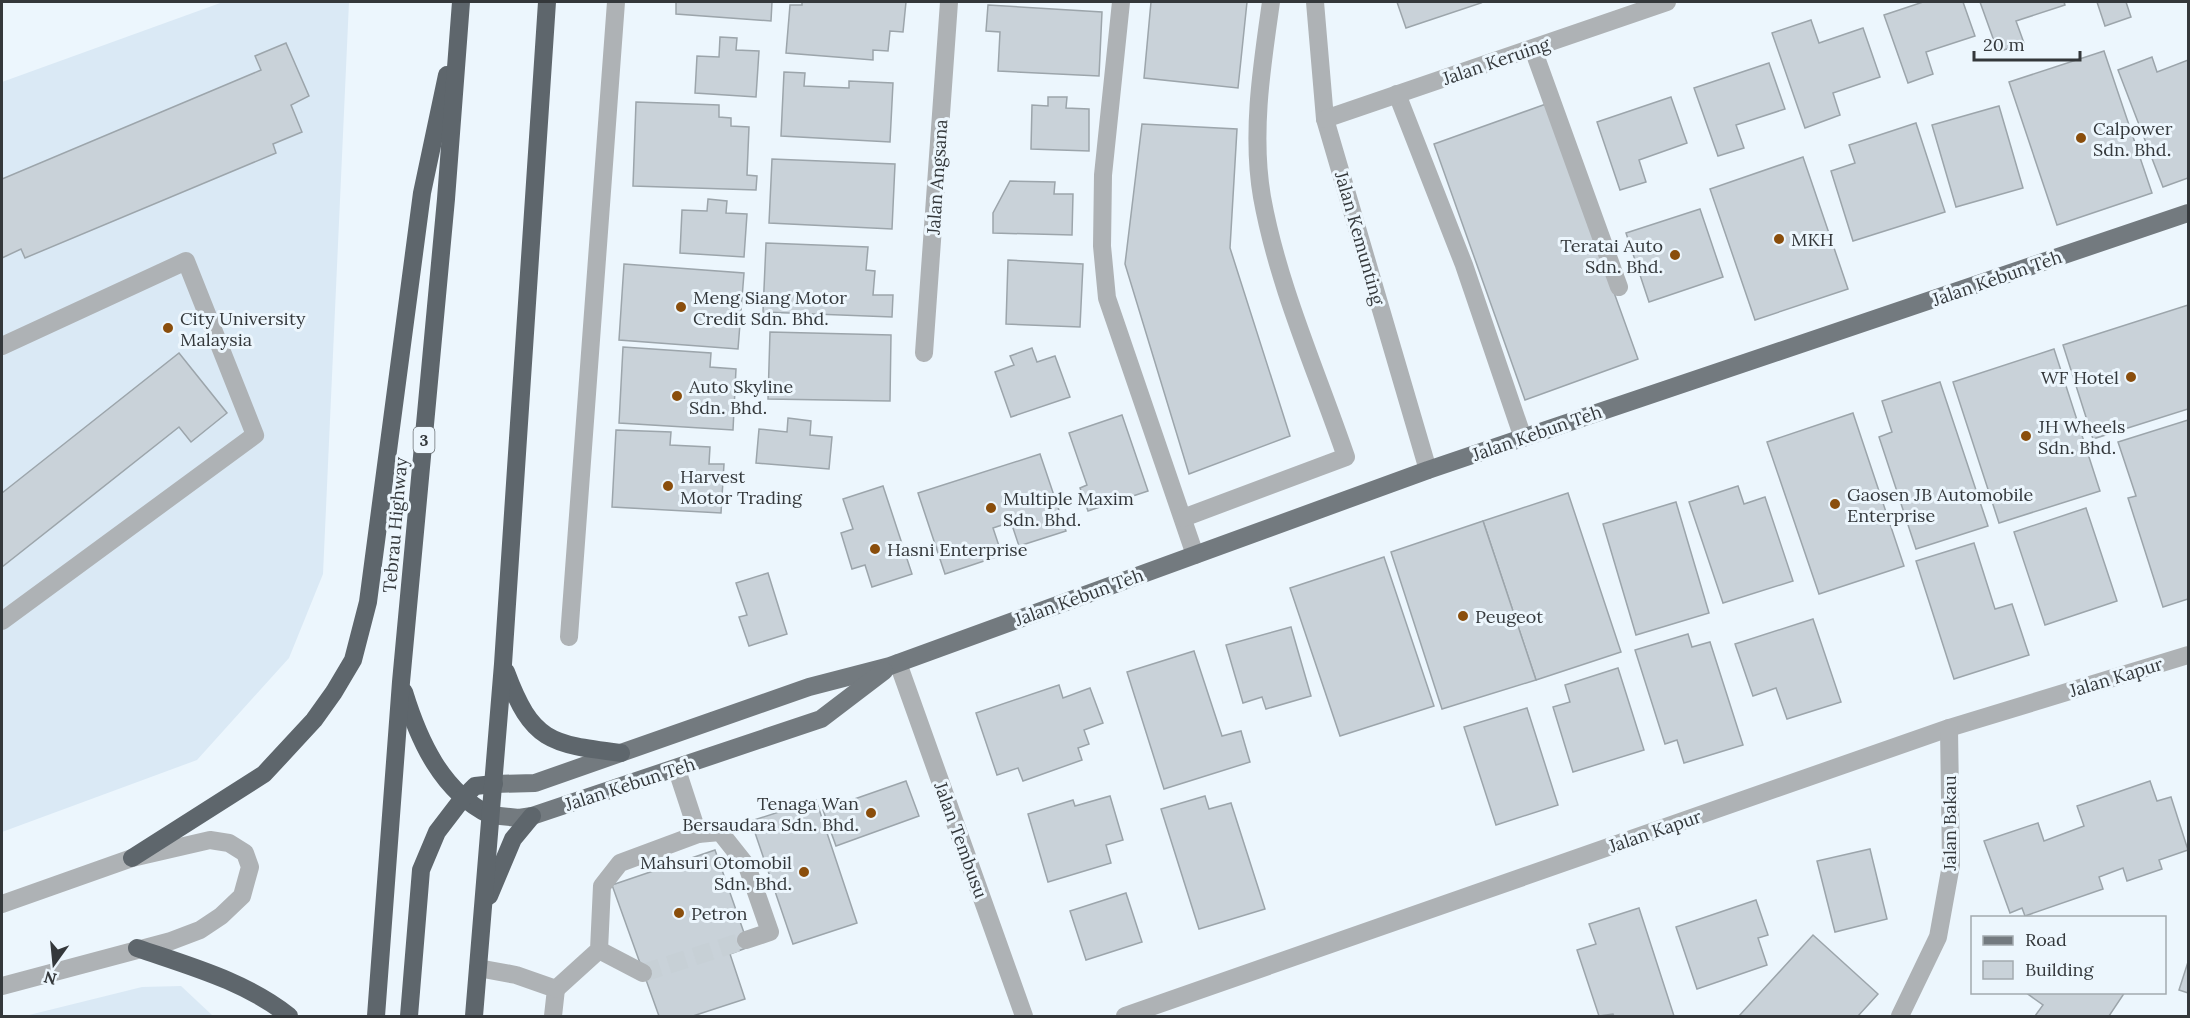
<svg xmlns="http://www.w3.org/2000/svg" width="2190" height="1018" font-family="Lora,serif">
	<style>
		.built { fill: #dae9f5 }
		.building { fill: #c9d2d9; stroke: #9ca5ab; stroke-width: 1.5 }
		.lines { fill: none; stroke-linecap: round; stroke-linejoin: round }
		.minor-tunnel { stroke: #c7d0d6; stroke-width: 18; stroke-dasharray: 18 9; stroke-linecap: butt }
		.minor { stroke: #aeb2b5; stroke-width: 18 }
		.major { stroke: #737a7f; stroke-width: 18 }
		.highway { stroke: #5e666c; stroke-width: 18 }
		.poi-dot { fill: #8a4e0c; stroke: #ecf6fd; stroke-width: 2 }
		.labels { text-anchor: middle; dominant-baseline: central; stroke-width: 6; stroke-linejoin: round; paint-order: stroke }
		.shield { fill: #ecf6fd; stroke: #6b7175; stroke-width: 1.5 }
		.shield-label { font-size: 16px; font-weight: bold; fill: #34383b }
		.street-label { font-size: 18px; fill: #34383b; stroke: #ecf6fd }
		.poi-label { font-size: 18px; fill: #34383b; stroke: #ecf6fd; text-anchor: start }
	</style>
	<rect width="100%" height="100%" fill="#ecf6fd"/>
	<!-- built -->
	<g class="built">
		<polygon points="223,2 349,2 323,574 289,658 197,760 2,832 2,82"/>
		<polygon points="181,986 213,1016 25,1016 142,987"/>
	</g>
	<!-- building -->
	<g class="building">
		<polygon points="669,2 772,2 771,21 676,14 676,2"/>
		<polygon points="802,2 906,2 903,32 890,31 888,51 873,50 873,60 786,53 790,5 802,5"/>
		<polygon points="1151,2 1247,2 1238,88 1144,78"/>
		<polygon points="1397,2 1480,2 1481,3 1406,28"/>
		<polygon points="1923,2 1963,2 1975,36 1926,52 1933,74 1908,83 1884,15"/>
		<polygon points="1980,2 2064,2 2065,5 2016,21 2024,43 1998,52"/>
		<polygon points="2097,2 2126,2 2131,17 2105,26"/>
		<polygon points="988,5 1102,12 1099,76 998,71 1000,32 986,31"/>
		<polygon points="1811,20 1819,43 1863,28 1880,77 1833,93 1840,115 1805,128 1772,33"/>
		<polygon points="720,37 737,38 736,50 759,51 756,97 695,93 697,56 719,57"/>
		<polygon points="286,43 309,96 291,105 302,132 273,144 276,153 25,258 21,249 2,258 2,179 261,70 255,56"/>
		<polygon points="2104,51 2152,193 2057,225 2009,82"/>
		<polygon points="2152,57 2157,72 2188,60 2188,178 2163,187 2118,70"/>
		<polygon points="1769,63 1785,109 1736,125 1744,148 1718,156 1694,88"/>
		<polygon points="784,72 805,73 804,86 849,88 849,81 893,83 890,142 781,136"/>
		<polygon points="1048,97 1067,97 1066,108 1089,109 1089,151 1031,149 1032,105 1048,106"/>
		<polygon points="1671,97 1687,143 1639,160 1646,182 1620,190 1597,122"/>
		<polygon points="636,102 719,105 719,117 731,118 731,126 749,127 747,175 757,176 756,190 633,186"/>
		<polygon points="1546,104 1638,359 1525,400 1434,144"/>
		<polygon points="1999,106 2023,188 1956,207 1932,125"/>
		<polygon points="1916,123 1945,212 1853,241 1831,171 1855,163 1849,145"/>
		<polygon points="1142,124 1237,129 1230,248 1290,436 1189,474 1125,264"/>
		<polygon points="1803,157 1848,289 1755,320 1710,189"/>
		<polygon points="772,159 895,164 892,229 769,223"/>
		<polygon points="1010,181 1055,182 1054,194 1073,194 1072,235 993,233 993,213"/>
		<polygon points="708,199 727,201 726,213 747,214 744,257 680,253 682,210 707,211"/>
		<polygon points="1700,209 1723,277 1649,302 1626,233"/>
		<polygon points="766,243 868,247 866,270 875,271 873,295 893,295 892,317 763,312"/>
		<polygon points="1008,260 1083,264 1080,327 1006,324"/>
		<polygon points="624,264 744,273 738,349 619,340"/>
		<polygon points="2188,305 2188,409 2093,439 2063,345"/>
		<polygon points="770,332 891,335 890,401 768,399"/>
		<polygon points="623,347 711,353 710,367 736,369 733,430 619,423"/>
		<polygon points="1032,348 1037,362 1055,356 1070,397 1011,417 995,372 1014,365 1010,356"/>
		<polygon points="2054,349 2100,491 1999,523 1953,382"/>
		<polygon points="179,353 227,413 191,442 179,427 2,567 2,493"/>
		<polygon points="1940,382 1988,526 1916,549 1879,437 1892,432 1882,401"/>
		<polygon points="1853,413 1904,566 1819,594 1767,442"/>
		<polygon points="1122,415 1148,491 1088,511 1080,488 1087,485 1069,433"/>
		<polygon points="788,418 811,421 810,435 832,437 829,469 756,463 759,429 787,432"/>
		<polygon points="2188,420 2188,599 2163,607 2128,498 2136,496 2118,442"/>
		<polygon points="616,430 671,432 670,445 710,447 709,464 724,464 721,513 612,507"/>
		<polygon points="1040,454 1066,531 1019,546 1011,522 993,528 1002,555 945,574 918,493"/>
		<polygon points="883,486 912,574 872,587 865,565 852,569 841,533 853,529 843,499"/>
		<polygon points="1738,486 1744,504 1765,497 1793,581 1723,603 1689,502"/>
		<polygon points="1568,493 1621,652 1536,680 1483,521"/>
		<polygon points="1676,502 1709,613 1636,635 1603,524"/>
		<polygon points="2086,508 2117,601 2045,625 2014,532"/>
		<polygon points="1483,521 1536,680 1442,709 1391,552"/>
		<polygon points="1974,543 1995,609 2012,604 2029,655 1954,679 1916,561"/>
		<polygon points="1384,557 1434,706 1340,736 1290,588"/>
		<polygon points="768,573 787,634 749,646 739,617 747,615 736,583"/>
		<polygon points="1813,619 1841,702 1787,719 1776,688 1753,696 1735,644"/>
		<polygon points="1291,627 1311,696 1266,709 1262,697 1243,703 1226,645"/>
		<polygon points="1688,634 1692,647 1710,642 1743,745 1684,763 1677,740 1665,744 1635,650"/>
		<polygon points="1194,651 1222,736 1241,731 1250,762 1164,789 1127,672"/>
		<polygon points="1618,668 1644,750 1573,772 1553,707 1570,702 1565,685"/>
		<polygon points="1059,685 1063,698 1090,688 1103,723 1084,730 1089,744 1078,748 1082,760 1023,781 1018,768 997,775 976,713"/>
		<polygon points="1527,708 1558,805 1496,825 1464,727"/>
		<polygon points="906,781 919,816 836,846 823,810"/>
		<polygon points="2150,781 2157,801 2171,797 2188,850 2159,860 2162,869 2127,881 2123,868 2099,877 2103,889 2025,916 2022,908 2010,913 1984,841 2038,823 2044,841 2084,826 2077,806"/>
		<polygon points="1110,796 1123,840 1106,845 1111,863 1048,882 1028,814 1073,800 1075,806"/>
		<polygon points="1205,796 1209,809 1231,803 1265,909 1199,929 1161,809"/>
		<polygon points="816,800 857,923 793,944 751,821"/>
		<polygon points="1870,849 1887,919 1835,932 1817,861"/>
		<polygon points="715,850 749,947 730,954 745,999 693,1016 659,1016 612,885"/>
		<polygon points="1126,893 1142,942 1086,960 1070,911"/>
		<polygon points="1756,900 1768,935 1758,938 1767,965 1697,989 1676,927"/>
		<polygon points="1639,908 1674,1016 1614,1016 1613,1014 1599,1016 1577,950 1596,944 1589,924"/>
		<polygon points="1813,935 1878,994 1858,1016 1739,1016"/>
		<polygon points="2188,962 2188,993 2179,990"/>
		<polygon points="2025,992 2125,992 2109,1016 2035,1016 2043,1005"/>
	</g>
	<g class="lines">
		<!-- minor-tunnel -->
		<polyline class="minor-tunnel" points="643,973 746,940"/>
		<!-- minor -->
		<g class="minor">
			<polyline points="1121,2 1103,175 1102,246 1107,298 1195,555"/>
			<polyline points="1315,2 1325,119 1428,470"/>
			<polyline points="1533,49 1619,287"/>
			<polyline points="1397,94 1464,265 1523,438"/>
			<polyline points="1325,119 1667,2"/>
			<polyline points="2,346 186,261 255,435 2,621"/>
			<polyline points="924,353 949,2"/>
			<path d="M1183,518L1346,457C1317,372 1278,286 1262,197C1251,133 1262,65 1271,2"/>
			<polyline points="569,637 616,2"/>
			<polyline points="898,663 1024,1016"/>
			<polyline points="698,834 720,832 747,866 770,932 746,940"/>
			<polyline points="2,904 132,858 210,840 229,843 245,853 250,867 242,896 221,916 200,930 171,941 2,986"/>
			<polyline points="599,950 643,973"/>
			<polyline points="478,968 516,975 556,989 553,1016"/>
			<polyline points="556,989 599,950 602,886 620,863 698,834 677,770"/>
			<polyline points="1125,1016 1949,728 2188,655"/>
			<polyline points="1900,1016 1938,937 1951,865 1949,728"/>
		</g>
		<!-- major -->
		<g class="major">
			<polyline points="494,784 535,783 809,687 890,666 1428,470 2188,213"/>
			<polyline points="490,815 519,818 532,816 821,719 884,671"/>
		</g>
		<!-- highway -->
		<g class="highway">
			<path d="M506,672C532,742 550,744 621,753"/>
			<path d="M404,692C419,741 442,792 490,815"/>
			<polyline points="132,858 264,774 314,720 334,692 353,660 368,602 422,193 447,75"/>
			<polyline points="489,896 513,839 532,816"/>
			<path d="M137,948C189,966 245,981 289,1016"/>
			<polyline points="376,1016 401,682 446,199 461,2"/>
			<polyline points="409,1016 421,870 437,832 463,798 475,786 494,784"/>
			<polyline points="474,1016 503,664 547,2"/>
		</g>
	</g>
	<!-- markers -->
	<g class="poi-dot">
		<circle cx="2081" cy="138" r="6"/>
		<circle cx="1779" cy="239" r="6"/>
		<circle cx="1675" cy="255" r="6"/>
		<circle cx="681" cy="307" r="6"/>
		<circle cx="168" cy="328" r="6"/>
		<circle cx="2131" cy="377" r="6"/>
		<circle cx="677" cy="396" r="6"/>
		<circle cx="2026" cy="436" r="6"/>
		<circle cx="668" cy="486" r="6"/>
		<circle cx="1835" cy="504" r="6"/>
		<circle cx="991" cy="508" r="6"/>
		<circle cx="875" cy="549" r="6"/>
		<circle cx="1463" cy="616" r="6"/>
		<circle cx="871" cy="813" r="6"/>
		<circle cx="804" cy="872" r="6"/>
		<circle cx="679" cy="913" r="6"/>
	</g>
	<g class="labels">
		<!-- shield labels -->
		<rect class="shield" x="413.5" y="427" width="21" height="26" rx="4.5"/>
		<g class="shield-label">
			<text x="424" y="440">3</text>
		</g>
		<!-- street labels -->
		<g class="street-label">
			<text transform="translate(1496 61) rotate(-19)">Jalan Keruing</text>
			<text transform="translate(937 177) rotate(-86)">Jalan Angsana</text>
			<text transform="translate(1360 238) rotate(74)">Jalan Kemunting</text>
			<text transform="translate(1997 278) rotate(-19)">Jalan Kebun Teh</text>
			<text transform="translate(1537 433) rotate(-19)">Jalan Kebun Teh</text>
			<text transform="translate(395 525) rotate(-85)">Tebrau Highway</text>
			<text transform="translate(1079 597) rotate(-20)">Jalan Kebun Teh</text>
			<text transform="translate(2116 677) rotate(-17)">Jalan Kapur</text>
			<text transform="translate(630 784) rotate(-18)">Jalan Kebun Teh</text>
			<text transform="translate(1949 823) rotate(-90)">Jalan Bakau</text>
			<text transform="translate(1655 831) rotate(-19)">Jalan Kapur</text>
			<text transform="translate(961 840) rotate(70)">Jalan Tembusu</text>
		</g>
		<!-- poi labels -->
		<g class="poi-label">
			<text x="2093" y="128">Calpower<tspan x="2093" dy="21">Sdn. Bhd.</tspan></text>
			<text x="1791" y="239">MKH</text>
			<text x="1663" y="245" text-anchor="end">Teratai Auto<tspan x="1663" dy="21">Sdn. Bhd.</tspan></text>
			<text x="693" y="297">Meng Siang Motor<tspan x="693" dy="21">Credit Sdn. Bhd.</tspan></text>
			<text x="180" y="318">City University<tspan x="180" dy="21">Malaysia</tspan></text>
			<text x="2119" y="377" text-anchor="end">WF Hotel</text>
			<text x="689" y="386">Auto Skyline<tspan x="689" dy="21">Sdn. Bhd.</tspan></text>
			<text x="2038" y="426">JH Wheels<tspan x="2038" dy="21">Sdn. Bhd.</tspan></text>
			<text x="680" y="476">Harvest<tspan x="680" dy="21">Motor Trading</tspan></text>
			<text x="1847" y="494">Gaosen JB Automobile<tspan x="1847" dy="21">Enterprise</tspan></text>
			<text x="1003" y="498">Multiple Maxim<tspan x="1003" dy="21">Sdn. Bhd.</tspan></text>
			<text x="887" y="549">Hasni Enterprise</text>
			<text x="1475" y="616">Peugeot</text>
			<text x="859" y="803" text-anchor="end">Tenaga Wan<tspan x="859" dy="21">Bersaudara Sdn. Bhd.</tspan></text>
			<text x="792" y="862" text-anchor="end">Mahsuri Otomobil<tspan x="792" dy="21">Sdn. Bhd.</tspan></text>
			<text x="691" y="913">Petron</text>
		</g>
	</g>
	<!-- border -->
	<rect width="2190" height="1018" fill="none" stroke="#34383b" stroke-width="6"/>
	<!-- legend -->
	<rect x="1971" y="916" width="195" height="78" fill="#ecf6fd" stroke="#a2aaaf" stroke-width="1.5"/>
	<rect x="1983" y="936" width="30" height="9" fill="#737a7f" stroke="#a2aaaf" stroke-width="1.5"/>
	<text x="2025" y="946" font-size="18" fill="#34383b">Road</text>
	<rect x="1983" y="961" width="30" height="18" fill="#c9d2d9" stroke="#a2aaaf" stroke-width="1.5"/>
	<text x="2025" y="976" font-size="18" fill="#34383b">Building</text>
	<!-- north arrow -->
	<g transform="translate(54 964) rotate(195)" stroke="#ecf6fd" stroke-width="4.5" paint-order="stroke">
	<path d="M0-4.5L10 22L0 15L-10 22Z" fill="#34383b"/>
	<text y="-9" font-size="16" font-weight="bold" text-anchor="middle" fill="#34383b">N</text>
	</g>
	<!-- scale -->
	<path d="M1974 51v9h106v-9" fill="none" stroke="#34383b" stroke-width="3"/>
	<text x="1983" y="51" font-size="18" fill="#34383b" stroke="#ecf6fd" stroke-width="4.5" paint-order="stroke">20 m</text>
</svg>
